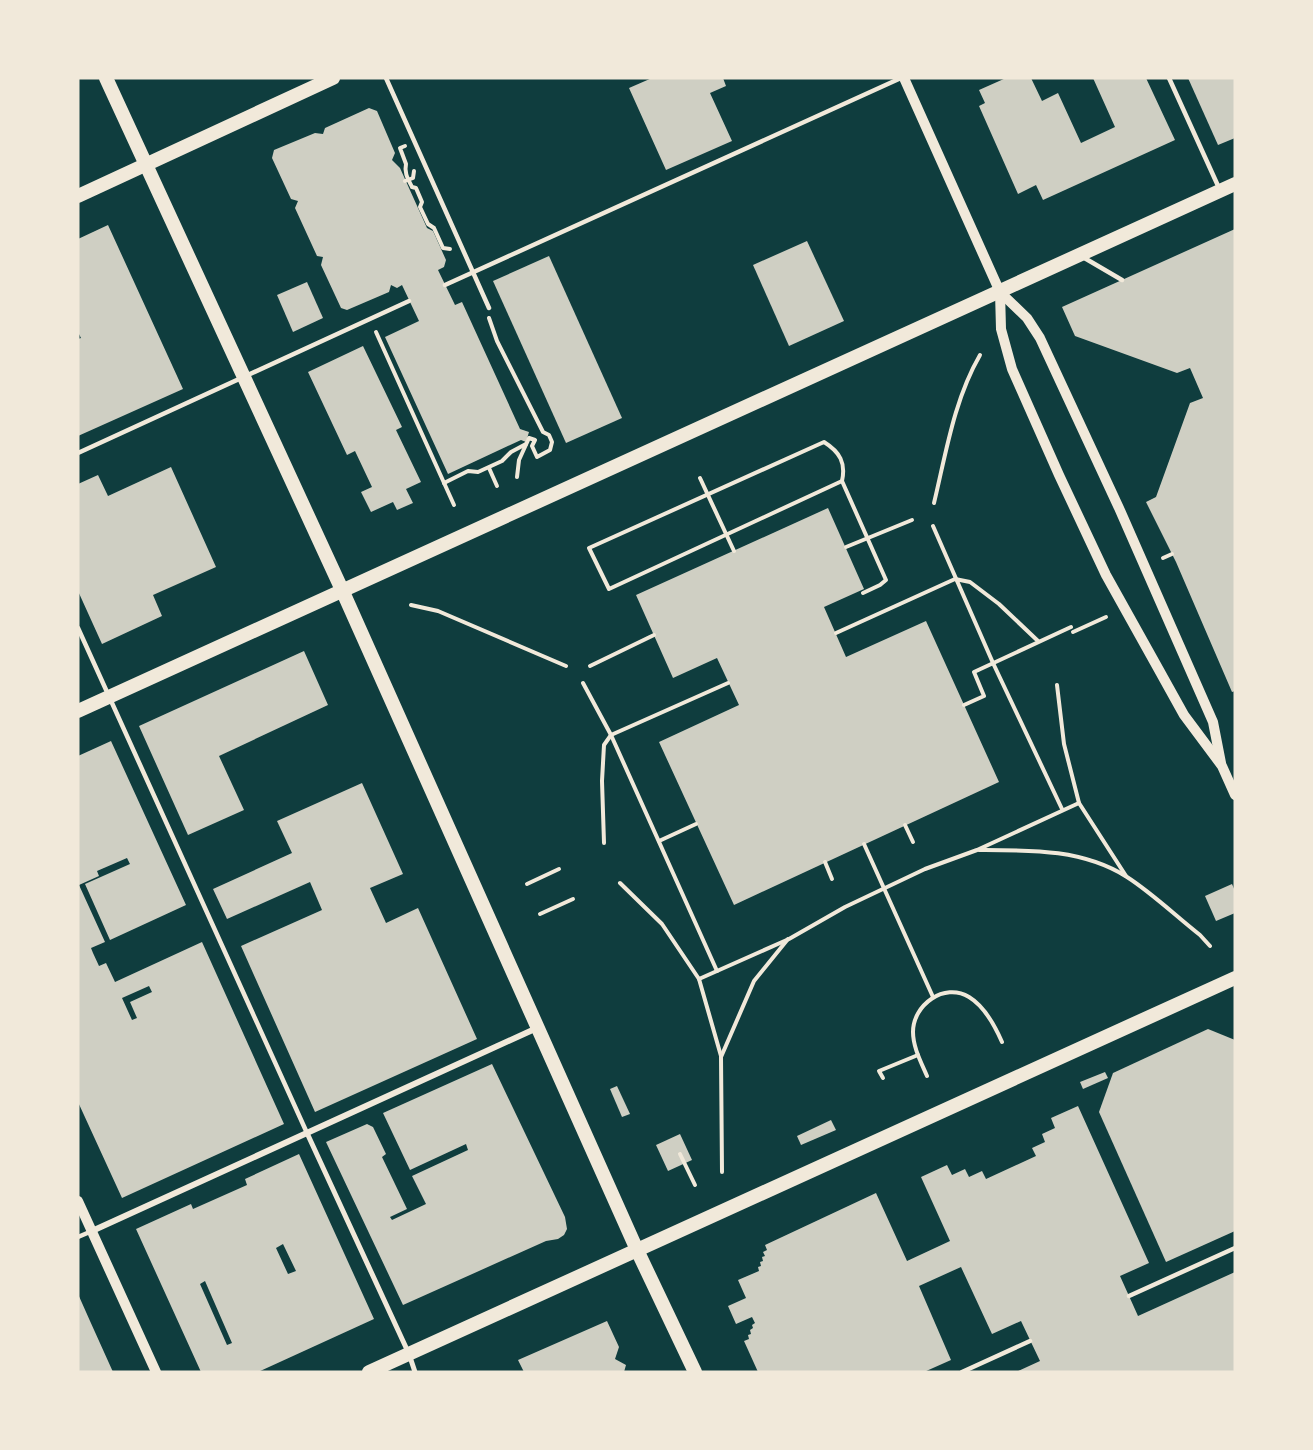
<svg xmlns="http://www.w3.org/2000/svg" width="1313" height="1450" font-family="'Work Sans',sans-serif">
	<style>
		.building { fill: #cfcfc3; fill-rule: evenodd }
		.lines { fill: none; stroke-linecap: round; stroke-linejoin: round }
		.path { stroke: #f1e9da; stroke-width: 4 }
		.service { stroke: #f1e9da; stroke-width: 4.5 }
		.pedestrian { stroke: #f1e9da; stroke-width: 5 }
		.minor { stroke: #f1e9da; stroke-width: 6 }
		.tertiary { stroke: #f1e9da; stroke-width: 10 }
		.primary { stroke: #f1e9da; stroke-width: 14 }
	</style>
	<rect width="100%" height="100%" fill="#0f3d3e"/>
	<!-- building -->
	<g class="building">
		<polygon points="652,78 723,78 726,86 710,93 732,141 666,170 629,88"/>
		<polygon points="1006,78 1031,78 1042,101 1058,93 1081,143 1115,127 1093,78 1146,78 1175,140 1043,200 1036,185 1018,194 979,106 985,103 979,90"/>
		<polygon points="1188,78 1235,78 1235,138 1218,145"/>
		<polygon points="369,108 377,111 395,153 392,160 400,168 427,228 433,231 446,260 444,267 438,270 455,305 462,302 520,429 529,432 526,442 521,440 448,474 385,337 419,321 402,285 397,288 391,285 389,292 347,310 341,308 321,265 323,257 317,256 295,208 298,201 291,199 272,158 274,150 315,133 323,134 325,128"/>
		<polygon points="108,225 183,389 78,436 78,339 81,338 78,332 78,239"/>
		<polygon points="1235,229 1235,691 1232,692 1176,562 1146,502 1156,497 1190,403 1203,398 1190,368 1177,373 1075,336 1062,307"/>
		<polygon points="807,241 844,321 789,346 753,265"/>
		<polygon points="549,256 622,418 566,443 493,281"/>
		<polygon points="307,282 323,318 293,332 277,295"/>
		<polygon points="363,346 402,427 396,430 421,482 406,489 413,503 397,510 393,502 371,512 361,492 372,487 355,451 347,455 308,372"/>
		<polygon points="171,467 216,567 153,595 162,616 102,644 78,591 78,484 98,475 108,496"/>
		<polygon points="828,508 864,589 824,607 846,657 926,621 999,782 734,905 659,742 739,705 717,658 673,678 636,595"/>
		<polygon points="304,651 328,705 219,756 244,810 188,835 139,726"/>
		<path d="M111,741L186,905L110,940L85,884L130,864L127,858L97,871L99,876L79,885L105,942L91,948L93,953L99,966L106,963L115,982L202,942L284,1124L122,1198L78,1102V756ZM149,986L152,992L130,1002L137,1018L132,1020L122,998Z"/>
		<polygon points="362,783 403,874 370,888 386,923 418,908 477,1039 315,1112 241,946 322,910 310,882 227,919 213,889 292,853 277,821"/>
		<polygon points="1232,884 1235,891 1235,913 1216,921 1205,896"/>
		<polygon points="1208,1029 1235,1040 1235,1231 1166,1262 1099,1112 1113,1073"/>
		<polygon points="492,1064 565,1217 567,1229 564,1235 558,1239 546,1241 403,1305 326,1142 367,1124 373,1127 386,1154 382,1157 407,1209 390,1217 392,1220 426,1204 412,1176 468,1150 466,1144 410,1170 383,1113"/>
		<polygon points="1105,1072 1108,1078 1083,1089 1080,1082"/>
		<polygon points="617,1086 630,1114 622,1117 610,1089"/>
		<polygon points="1078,1106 1149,1263 1120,1276 1138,1316 1235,1272 1235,1372 1016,1372 1040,1361 1021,1321 992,1334 961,1267 919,1286 951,1360 924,1372 758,1372 744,1341 749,1339 748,1335 751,1334 750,1330 753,1328 752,1325 755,1323 752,1317 736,1324 728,1306 746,1298 738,1280 759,1271 758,1267 761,1266 760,1262 763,1261 762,1257 765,1256 763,1252 767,1250 765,1245 876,1193 907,1261 950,1241 921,1177 947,1165 952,1175 965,1169 969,1177 982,1171 986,1179 1036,1156 1032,1148 1045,1142 1042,1134 1055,1128 1051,1118"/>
		<polygon points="831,1120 836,1130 801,1145 797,1136"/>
		<polygon points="680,1134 692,1160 668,1171 656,1145"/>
		<path d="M299,1154L374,1319L258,1372H201L136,1229L191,1204L193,1209L247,1185L245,1179ZM283,1244L296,1271L288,1274L276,1248ZM205,1281L232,1343L227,1345L200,1284Z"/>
		<polygon points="78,1294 90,1321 113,1372 78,1372"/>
		<polygon points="607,1321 619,1347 615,1359 626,1365 624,1372 524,1372 518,1360"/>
	</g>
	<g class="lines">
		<!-- path -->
		<g class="path">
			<path d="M405,146L400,148L406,164C404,173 408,179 412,187L416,188L422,202L420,207L428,224L434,228L443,248L450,249"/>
			<polyline points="405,181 413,178 414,171"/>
			<polyline points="489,318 497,341 543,432 549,435 552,442 550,450 537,457 532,446 535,440 529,438 519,460 517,477"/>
			<polyline points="376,332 454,505"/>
			<path d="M824,442C840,452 846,463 842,481L609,589L589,548Z"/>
			<polyline points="489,468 497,486"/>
			<polyline points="700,478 734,551"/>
			<polyline points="842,481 886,580 880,585 863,593"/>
			<polyline points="444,483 468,471 478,472 502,461 511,452 526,444"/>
			<path d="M934,503C946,453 954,400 980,355"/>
			<polyline points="933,526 993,663 1062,809"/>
			<polyline points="846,547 912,520"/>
			<polyline points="1163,558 1172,554"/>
			<polyline points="411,605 438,611 566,666"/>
			<polyline points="1073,632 1106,617"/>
			<polyline points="836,633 955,579 970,582 999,604 1038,641"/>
			<polyline points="590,666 654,635"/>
			<polyline points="583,683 611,735 717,971"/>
			<polyline points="1057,685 1064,744 1079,803 1126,876"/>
			<polyline points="964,705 984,696 974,672 1071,627"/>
			<polyline points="905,825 913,842"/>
			<polyline points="659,841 696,824"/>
			<polyline points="604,843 602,781 604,745 611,735 728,683"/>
			<polyline points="864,844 933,997"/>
			<path d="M979,850C1030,850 1083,849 1127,877C1152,893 1177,917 1200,935L1210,946"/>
			<polyline points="825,862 832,879"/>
			<polyline points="620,883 662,924 699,979 721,1056"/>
			<polyline points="527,884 559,869"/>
			<polyline points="540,914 573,899"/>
			<polyline points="699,979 789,939 845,907 925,869 977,850 1079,803"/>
			<path d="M927,1076C921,1062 913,1047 913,1032C913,1005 944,982 969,997C984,1006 995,1026 1002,1042"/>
			<polyline points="883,1078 879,1071 918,1055"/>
			<polyline points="680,1154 695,1185"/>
			<polyline points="722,1172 721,1057 754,981 788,939"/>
		</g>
		<!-- service -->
		<g class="service">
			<polyline points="386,78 489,308"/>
			<polyline points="1169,78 1219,188"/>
			<polyline points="1081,256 1122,280"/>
			<polyline points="445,285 901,78"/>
			<polyline points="78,453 409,301"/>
			<polyline points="78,628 307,1133"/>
			<polyline points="78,1237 92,1231"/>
			<polyline points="1129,1296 1235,1248"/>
			<polyline points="962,1372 1030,1341"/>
		</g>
		<!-- pedestrian -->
		<polyline class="pedestrian" points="307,1133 409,1354 415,1372"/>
		<!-- minor -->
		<polyline class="minor" points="92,1231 537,1028"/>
		<!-- tertiary -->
		<g class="tertiary">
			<polyline points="904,78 1000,292 1001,329 1012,369 1059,475 1106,575 1159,670 1184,715 1222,766 1235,795"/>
			<polyline points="1000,292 1027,318 1040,338 1119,508 1213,722 1221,763"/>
			<polyline points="78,1201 156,1372"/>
		</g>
		<!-- primary -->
		<g class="primary">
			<polyline points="106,78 343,592 637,1250 695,1372"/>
			<polyline points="78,196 333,78"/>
			<polyline points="78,711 1235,184"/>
			<polyline points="369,1372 1235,978"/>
		</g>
	</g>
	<!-- border -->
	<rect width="1313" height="1450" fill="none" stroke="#f1e9da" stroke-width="159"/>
</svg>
